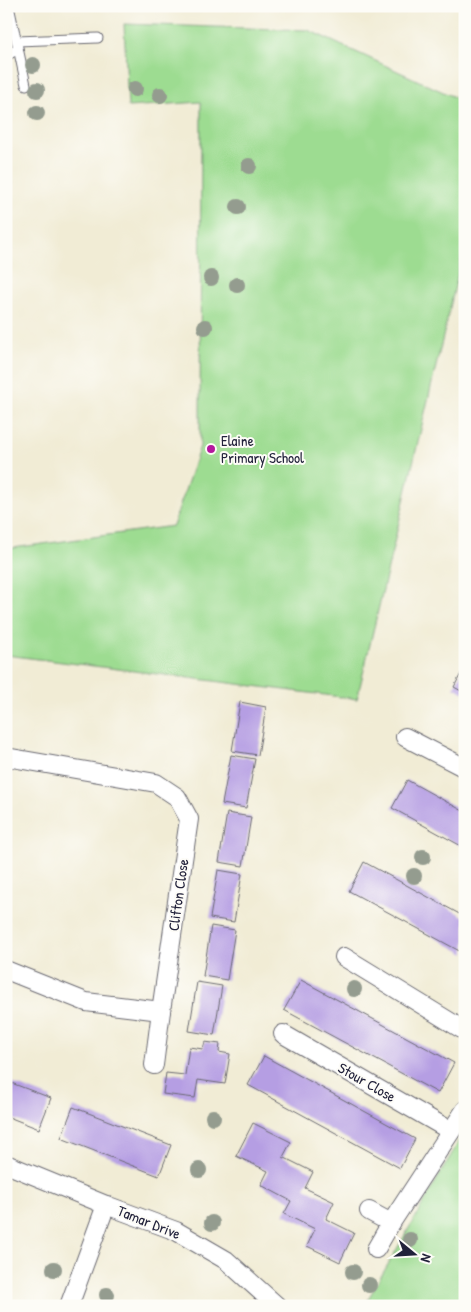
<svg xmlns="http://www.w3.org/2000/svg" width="471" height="1312" font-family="'Patrick Hand',sans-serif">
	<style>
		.green { fill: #9ddc91; stroke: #607f66 }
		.building { fill: #b59ee3 }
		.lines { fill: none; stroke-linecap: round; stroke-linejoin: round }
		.service-casing { stroke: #6a6971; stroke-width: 11 }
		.minor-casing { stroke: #6a6971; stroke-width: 20 }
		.service { stroke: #fff; stroke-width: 9 }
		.minor { stroke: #fff; stroke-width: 18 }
		.tree { fill: #949c8f }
		.poi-dot { fill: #b5179e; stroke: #fdfcf7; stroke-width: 2 }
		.labels { text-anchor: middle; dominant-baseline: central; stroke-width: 4; stroke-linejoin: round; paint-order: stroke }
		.poi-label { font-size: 15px; fill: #22223b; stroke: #fdfcf7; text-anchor: start }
		.street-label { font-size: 15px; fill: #22223b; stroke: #fdfcf7 }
	</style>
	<rect width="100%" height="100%" fill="#fdfcf7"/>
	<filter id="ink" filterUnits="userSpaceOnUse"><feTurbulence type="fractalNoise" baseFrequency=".02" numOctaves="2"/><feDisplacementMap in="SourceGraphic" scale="10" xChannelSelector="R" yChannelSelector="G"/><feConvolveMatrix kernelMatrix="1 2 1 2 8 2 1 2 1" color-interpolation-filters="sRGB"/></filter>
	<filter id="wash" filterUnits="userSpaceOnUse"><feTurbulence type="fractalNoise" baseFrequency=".0096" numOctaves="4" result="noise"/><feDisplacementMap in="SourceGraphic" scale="20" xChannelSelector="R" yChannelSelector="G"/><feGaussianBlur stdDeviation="1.12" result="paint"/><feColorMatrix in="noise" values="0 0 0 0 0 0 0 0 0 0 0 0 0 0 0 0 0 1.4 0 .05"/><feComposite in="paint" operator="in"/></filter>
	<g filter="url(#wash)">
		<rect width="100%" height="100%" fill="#f1ecd5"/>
		<!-- green -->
		<g class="green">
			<polygon points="124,24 308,30 465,102 465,244 357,699 6,655 6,549 173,526 200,446 201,102 128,107"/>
			<polygon points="465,1131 465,1306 364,1306"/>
		</g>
		<g id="blocks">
			<!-- building -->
			<g class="building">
				<polygon points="465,666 465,693 454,687"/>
				<polygon points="240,702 266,707 258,755 232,751"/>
				<polygon points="231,755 255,759 246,808 222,804"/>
				<polygon points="407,780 465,812 465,848 392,808"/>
				<polygon points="227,813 251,817 243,866 219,862"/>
				<polygon points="364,862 465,917 465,954 349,891"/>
				<polygon points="218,870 242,874 234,922 210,918"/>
				<polygon points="211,926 235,930 227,980 203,976"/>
				<polygon points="301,980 454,1063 438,1093 284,1010"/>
				<polygon points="197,982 222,986 214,1035 189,1031"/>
				<polygon points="205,1042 220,1044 219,1052 230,1054 225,1084 198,1080 195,1098 163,1094 166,1073 185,1075 189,1047 203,1049"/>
				<polygon points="264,1056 415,1139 400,1168 248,1085"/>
				<polygon points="6,1081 51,1098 39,1129 6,1116"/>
				<polygon points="73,1107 171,1145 159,1176 61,1138"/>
				<polygon points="253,1123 291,1142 283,1157 313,1172 305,1188 334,1202 326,1219 354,1233 340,1262 307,1246 315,1229 284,1214 291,1201 261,1185 268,1171 236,1156"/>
			</g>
		</g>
	</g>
	<g filter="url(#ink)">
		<use href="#blocks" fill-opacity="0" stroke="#6a6971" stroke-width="1"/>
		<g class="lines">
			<!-- service casing -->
			<g class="service-casing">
				<g id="service">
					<polyline points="9,6 26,85"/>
					<polyline points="17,41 98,38"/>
					<polyline points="6,56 18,49"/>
				</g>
			</g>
			<!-- minor casing -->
			<g class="minor-casing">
				<g id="minor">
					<polyline points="405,737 465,768"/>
					<polyline points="6,757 156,783 177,797 189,819 161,1011 86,1002 6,970"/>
					<polyline points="344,957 465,1031"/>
					<polyline points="283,1034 451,1131"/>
					<polyline points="154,1065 161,1011"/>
					<polyline points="6,1164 106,1205 176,1231 226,1260 277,1306"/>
					<polyline points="369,1211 391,1223 465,1110"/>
					<polyline points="376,1249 391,1223"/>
					<polyline points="69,1306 106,1205"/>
				</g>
			</g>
			<!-- service -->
			<use href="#service" class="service"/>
			<!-- minor -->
			<use href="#minor" class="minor"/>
		</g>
		<!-- trees -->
		<g class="tree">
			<circle cx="33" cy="65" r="8"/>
			<circle cx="135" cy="89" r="8"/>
			<circle cx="37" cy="90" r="8"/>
			<circle cx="160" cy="95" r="8"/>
			<circle cx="37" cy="113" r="8"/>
			<circle cx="249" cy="166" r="8"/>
			<circle cx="238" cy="207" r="8"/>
			<circle cx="211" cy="278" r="8"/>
			<circle cx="237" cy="285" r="8"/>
			<circle cx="205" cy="327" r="8"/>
			<circle cx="423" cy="857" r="8"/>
			<circle cx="414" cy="876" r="8"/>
			<circle cx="354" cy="989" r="8"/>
			<circle cx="213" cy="1117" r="8"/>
			<circle cx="199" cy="1170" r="8"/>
			<circle cx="212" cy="1223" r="8"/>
			<circle cx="410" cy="1240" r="8"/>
			<circle cx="54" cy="1269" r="8"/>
			<circle cx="353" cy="1272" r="8"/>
			<circle cx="369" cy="1285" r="8"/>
			<circle cx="107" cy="1295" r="8"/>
		</g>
	</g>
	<!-- markers -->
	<circle class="poi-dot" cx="211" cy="449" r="5"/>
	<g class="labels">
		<!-- poi labels -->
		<g class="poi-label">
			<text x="221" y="440">Elaine<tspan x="221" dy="17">Primary School</tspan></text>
		</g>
		<!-- street labels -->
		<g class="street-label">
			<text transform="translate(178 895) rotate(-82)">Clifton Close</text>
			<text transform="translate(367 1082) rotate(30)">Stour Close</text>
			<text transform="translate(149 1222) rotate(22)">Tamar Drive</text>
		</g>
	</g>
	<!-- margin -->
	<rect width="471" height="1312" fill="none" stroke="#fdfcf7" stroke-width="25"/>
	<!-- north arrow -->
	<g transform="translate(414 1254) rotate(108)" stroke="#fdfcf7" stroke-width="4" paint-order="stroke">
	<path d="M0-4L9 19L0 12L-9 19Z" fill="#22223b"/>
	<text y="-8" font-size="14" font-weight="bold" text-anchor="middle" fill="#22223b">N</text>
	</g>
</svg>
